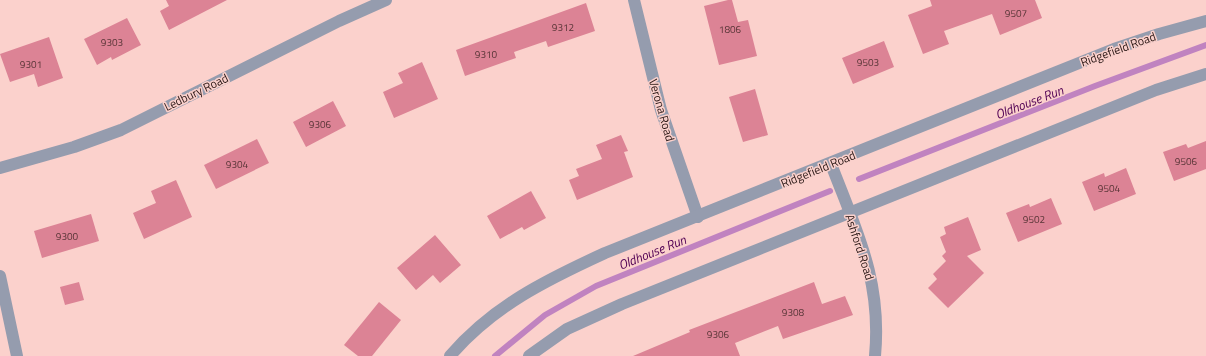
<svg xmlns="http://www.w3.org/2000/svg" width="1206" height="356" font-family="'Titillium Web',sans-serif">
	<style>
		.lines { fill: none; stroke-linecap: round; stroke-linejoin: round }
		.stream { stroke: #c083c0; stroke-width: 6 }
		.building { fill: #dc8395 }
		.street { stroke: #959cae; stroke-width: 12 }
		.labels { text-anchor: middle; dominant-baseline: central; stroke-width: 3; stroke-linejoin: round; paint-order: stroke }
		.number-label { font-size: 10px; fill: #573436 }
		.street-label { font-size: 12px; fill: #2b1917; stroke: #fbd1cc }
		.water-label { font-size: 13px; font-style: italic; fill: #510154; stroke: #fbd1cc }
	</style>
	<rect width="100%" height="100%" fill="#fbd1cc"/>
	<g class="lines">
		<!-- stream -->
		<g class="stream">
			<polyline points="859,179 1095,86 1206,45"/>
			<polyline points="495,356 545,315 596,286 830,191"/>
		</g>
	</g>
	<!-- building -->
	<g class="building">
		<polygon points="166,0 227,0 169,30 160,11 169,6"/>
		<polygon points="728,0 732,0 738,22 748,20 757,56 719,65 704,6"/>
		<polygon points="930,0 1035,0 1042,18 1000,35 992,14 944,31 949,44 923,54 908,15 932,6"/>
		<polygon points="586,3 595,31 548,47 546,41 514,52 516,58 465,76 456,50"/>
		<polygon points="127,18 141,45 112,60 111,57 97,65 84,39"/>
		<polygon points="49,37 63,78 38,87 34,74 10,82 0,54"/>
		<polygon points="884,41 894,67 853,84 842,58"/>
		<polygon points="422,62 438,99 394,118 383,92 403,83 398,73"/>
		<polygon points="755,89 768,135 743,142 729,97"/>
		<polygon points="333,101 346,126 306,147 293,122"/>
		<polygon points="621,135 628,151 624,152 633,177 577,200 569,180 579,176 576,169 602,159 596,145"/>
		<polygon points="257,139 269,163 216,189 204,165"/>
		<polygon points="1206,141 1206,169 1174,181 1163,152 1186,144 1188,148"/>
		<polygon points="1126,168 1136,194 1094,211 1082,182 1104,173 1105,177"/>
		<polygon points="176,180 192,217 144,239 133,213 156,203 151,191"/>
		<polygon points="531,191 546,218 524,230 522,227 500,239 487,216"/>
		<polygon points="1051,198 1062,224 1018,242 1006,213 1029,204 1030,207"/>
		<polygon points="91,214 99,241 42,258 34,231"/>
		<polygon points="968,217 981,250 967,256 984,273 948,308 928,288 937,279 933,274 946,261 942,256 946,252 940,237 946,234 944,227"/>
		<polygon points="435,235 461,265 440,283 433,275 416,290 397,268"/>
		<polygon points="79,282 84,300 65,305 60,287"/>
		<polygon points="814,282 822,304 845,296 853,315 783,339 778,326 735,343 740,356 633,356 690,332 689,330"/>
		<polygon points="379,302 401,320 372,356 358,356 344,345"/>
	</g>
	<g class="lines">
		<!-- street -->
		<g class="street">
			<polyline points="634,0 661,110 698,217"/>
			<path d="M831,164C857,232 882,281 875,356"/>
			<polyline points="0,168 74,147 121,130 339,21 386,0"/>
			<polyline points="0,276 17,356"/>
			<path d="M450,356C493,306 546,280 605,253L1114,49L1159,34L1206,21"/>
			<polyline points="529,356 567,329 622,304 1156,90 1206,74"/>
		</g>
	</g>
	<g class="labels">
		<!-- number labels -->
		<g class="number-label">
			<text x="1016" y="13">9507</text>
			<text x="563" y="27">9312</text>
			<text x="730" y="29">1806</text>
			<text x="112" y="42">9303</text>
			<text x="486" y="54">9310</text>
			<text x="868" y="62">9503</text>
			<text x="31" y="64">9301</text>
			<text x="320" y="124">9306</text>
			<text x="1186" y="161">9506</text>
			<text x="237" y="164">9304</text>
			<text x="1109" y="188">9504</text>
			<text x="1034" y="219">9502</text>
			<text x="67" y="236">9300</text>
			<text x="793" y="312">9308</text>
			<text x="718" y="334">9306</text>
		</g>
		<!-- street labels -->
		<g class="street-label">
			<text transform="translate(1118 49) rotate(-20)">Ridgefield Road</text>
			<text transform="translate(196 92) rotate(-26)">Ledbury Road</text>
			<text transform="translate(662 110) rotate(74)">Verona Road</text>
			<text transform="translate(818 169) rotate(-22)">Ridgefield Road</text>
			<text transform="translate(860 247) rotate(72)">Ashford Road</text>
		</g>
		<!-- water labels -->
		<g class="water-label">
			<text transform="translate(1029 102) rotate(-21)">Oldhouse Run</text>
			<text transform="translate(652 252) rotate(-22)">Oldhouse Run</text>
		</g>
	</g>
</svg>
